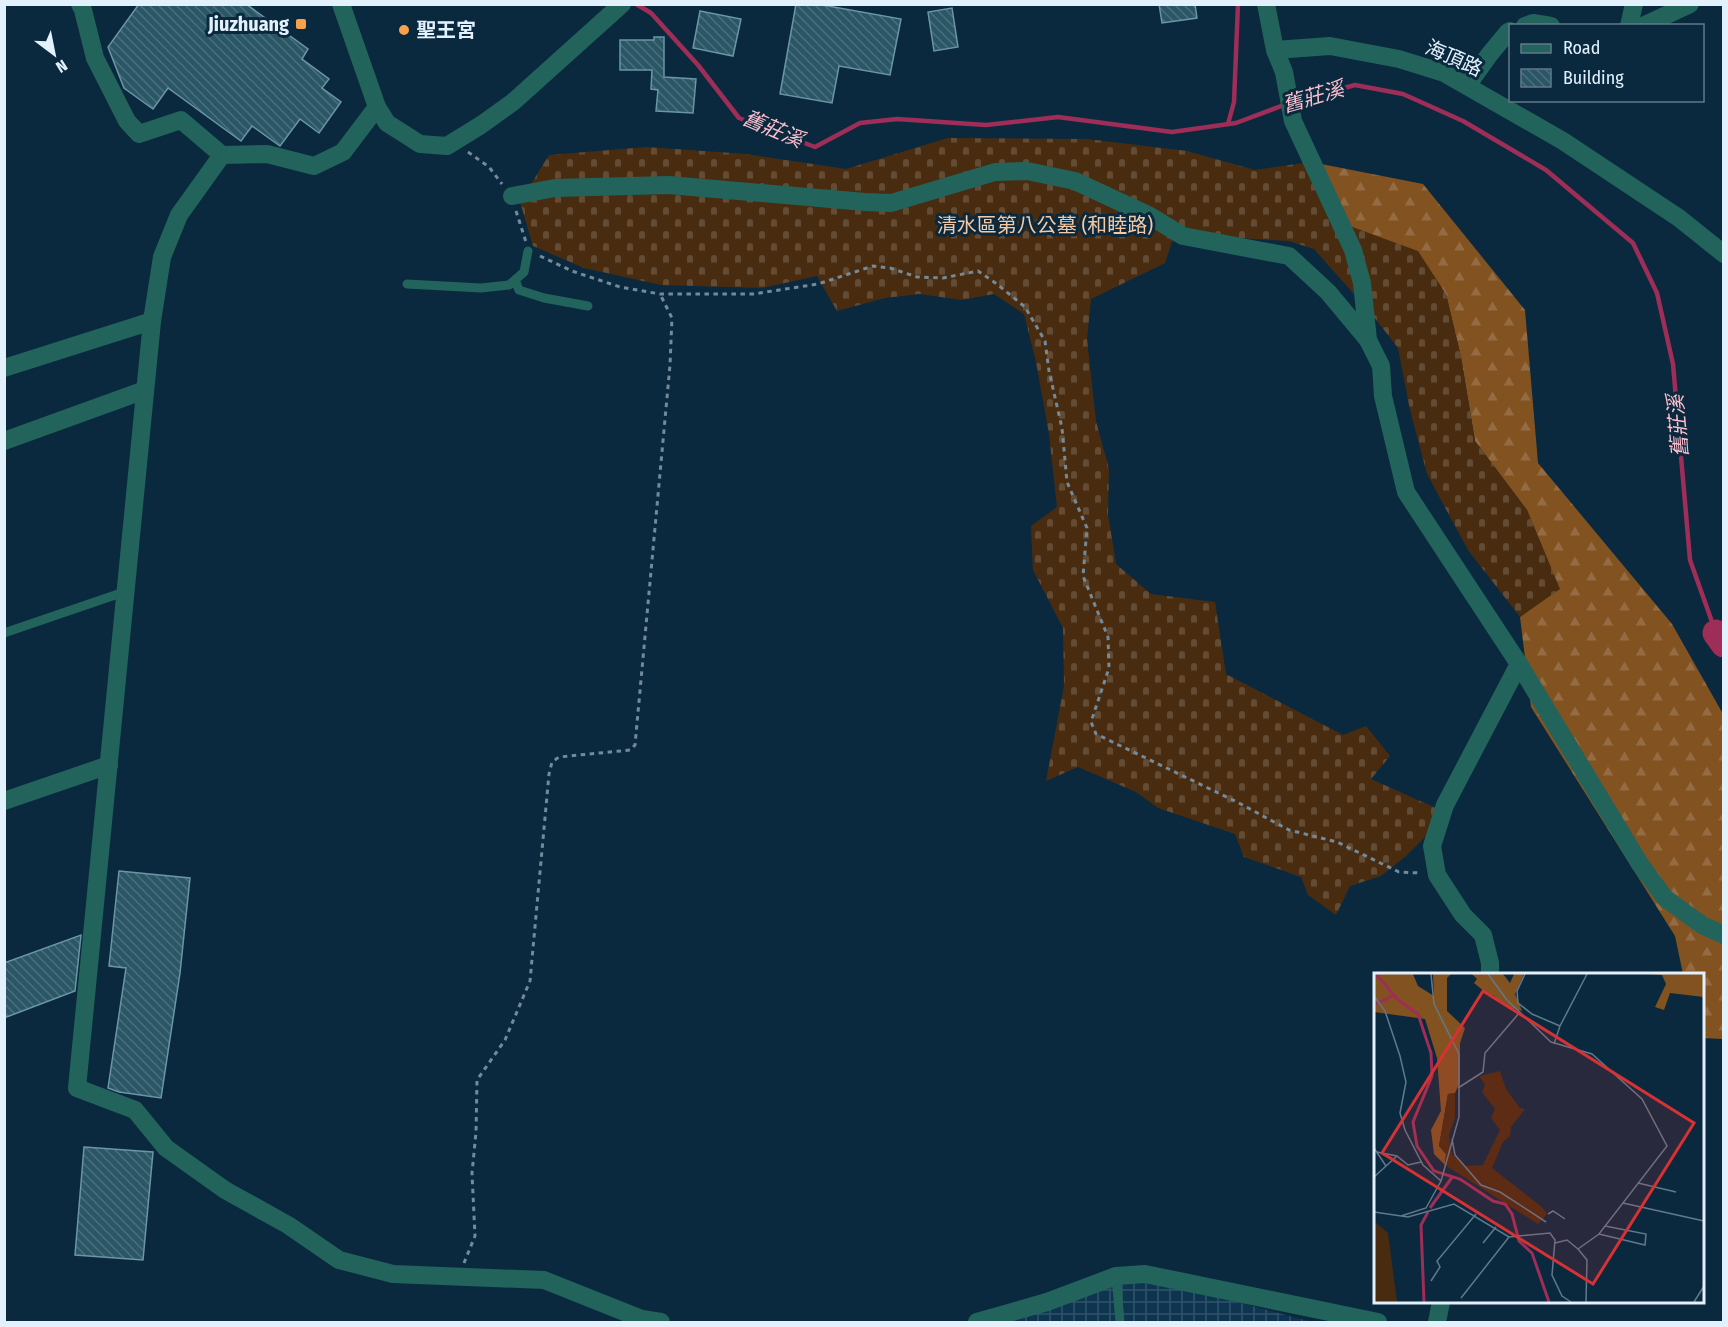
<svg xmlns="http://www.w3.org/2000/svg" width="1728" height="1327" font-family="'Fira Sans Condensed','Noto Sans TC',sans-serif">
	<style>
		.industrial { fill: url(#industrial-grid) }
		.forest { fill: url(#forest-firs) }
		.cemetery { fill: url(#cemetery-stones) }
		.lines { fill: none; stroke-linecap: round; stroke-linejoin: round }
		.stream { stroke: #9e2e57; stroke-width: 4.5 }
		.river { stroke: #9e2e57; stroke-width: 27 }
		.building { fill: url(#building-back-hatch); stroke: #6a96a6; stroke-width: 1.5 }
		.path { stroke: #738a9a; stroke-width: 3; stroke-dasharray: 4.5 4.5; stroke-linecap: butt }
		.service { stroke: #22645b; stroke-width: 9 }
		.minor { stroke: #22645b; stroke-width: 18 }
		.tertiary { stroke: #22645b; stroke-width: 18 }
		.poi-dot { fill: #f8a14a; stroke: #0a293e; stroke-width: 2 }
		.labels { text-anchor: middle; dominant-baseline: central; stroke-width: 6; stroke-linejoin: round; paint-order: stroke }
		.poi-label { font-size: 20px; font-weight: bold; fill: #e3f1fd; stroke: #0a293e; text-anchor: end }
		.street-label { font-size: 20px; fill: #e3f1fd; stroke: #0a293e }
		.park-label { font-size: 20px; fill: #f6c9a3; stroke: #0a293e }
		.water-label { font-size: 21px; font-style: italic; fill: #fcbfce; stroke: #0a293e }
		.inset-river { fill: none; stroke: #9e2e57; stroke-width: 3 }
		.inset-road { fill: none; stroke: #61798a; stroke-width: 1.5 }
		.view { fill: #d73233; fill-opacity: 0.15; stroke: #d73233; stroke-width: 3 }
		.inset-edge { fill: none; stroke: #e3f1fd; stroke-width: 3 }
	</style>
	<defs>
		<pattern id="industrial-grid" width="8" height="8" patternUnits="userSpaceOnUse" patternTransform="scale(1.5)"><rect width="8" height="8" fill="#0d354f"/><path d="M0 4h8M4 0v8" fill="none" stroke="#305369"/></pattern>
		<pattern id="forest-firs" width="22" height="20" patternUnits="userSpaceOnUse" patternTransform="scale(1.5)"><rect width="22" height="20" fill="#835221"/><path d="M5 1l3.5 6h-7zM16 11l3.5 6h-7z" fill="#946b42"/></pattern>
		<pattern id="cemetery-stones" width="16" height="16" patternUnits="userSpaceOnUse" patternTransform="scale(1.5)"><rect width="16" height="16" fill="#492c10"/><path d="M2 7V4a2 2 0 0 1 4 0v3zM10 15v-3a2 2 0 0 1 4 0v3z" fill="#634b34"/></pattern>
		<pattern id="building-back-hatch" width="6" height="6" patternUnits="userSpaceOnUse" patternTransform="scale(1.5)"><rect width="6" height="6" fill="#2b5665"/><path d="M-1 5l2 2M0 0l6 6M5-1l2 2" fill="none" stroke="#4a6f7c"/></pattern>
	</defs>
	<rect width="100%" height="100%" fill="#0a293e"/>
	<!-- industrial -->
	<polygon class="industrial" points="1132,1274 1312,1322 1005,1322"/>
	<!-- forest -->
	<polygon class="forest" points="1311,162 1423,184 1525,310 1538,463 1672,624 1723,714 1723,1039 1703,1038 1702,974 1683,974 1675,936 1531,707 1520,617 1559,588 1527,510 1475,441 1461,357 1446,294 1347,225"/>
	<!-- cemetery -->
	<polygon class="cemetery" points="948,138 1087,139 1187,151 1255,170 1311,162 1347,225 1418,251 1446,294 1461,357 1475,441 1527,510 1560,589 1520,617 1468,550 1427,474 1410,410 1398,348 1370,312 1314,249 1289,241 1221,237 1188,229 1172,242 1165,263 1091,299 1087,339 1096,421 1109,469 1108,514 1116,564 1151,594 1215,602 1226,674 1343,735 1366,726 1390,756 1371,779 1438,809 1438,824 1406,856 1381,876 1350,886 1336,915 1308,895 1301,877 1244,857 1235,834 1158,808 1136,792 1078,767 1046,781 1064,686 1063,628 1033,570 1031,526 1057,507 1049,434 1036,362 1024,314 994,294 962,300 919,294 885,298 837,311 817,276 762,288 661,285 584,268 533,246 520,202 549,155 647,147 746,154 846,169"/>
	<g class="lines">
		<!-- stream -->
		<g class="stream">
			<polyline points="636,4 651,13 698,65 739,118 815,147 860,123 897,119 986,125 1058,117 1172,132 1236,123 1284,105"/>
			<polyline points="1295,101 1355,85 1403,94 1463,121 1546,170 1633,243 1657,293 1673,364 1690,560 1716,633"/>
			<polyline points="1228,124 1234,102 1238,4"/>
		</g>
		<!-- river -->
		<polyline class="river" points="1716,633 1724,644"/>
	</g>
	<!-- building -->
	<g class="building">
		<polygon points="139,4 246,4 308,49 302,59 329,79 322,88 341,102 319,133 300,119 280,146 252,126 241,141 168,88 153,109 124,88 108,47"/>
		<polygon points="796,4 817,4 901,19 890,75 839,66 832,103 780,94"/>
		<polygon points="1159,4 1195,4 1197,18 1162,23"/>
		<polygon points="952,8 958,47 934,51 928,12"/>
		<polygon points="700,11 741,19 733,56 693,48"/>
		<polygon points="654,37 664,37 664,77 696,79 693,113 656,111 658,90 651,89 652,70 620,70 620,40 654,40"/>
		<polygon points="119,871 190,878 180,973 161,1098 119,1092 108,1088 126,968 109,966"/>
		<polygon points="81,935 75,991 4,1018 4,963"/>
		<polygon points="84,1147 153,1152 143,1260 75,1255"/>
	</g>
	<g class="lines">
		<!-- path -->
		<g class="path">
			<polyline points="468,152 489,167 502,184"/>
			<polyline points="516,211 526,242"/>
			<polyline points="540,256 572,271 620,287 660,294 753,294 818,284 873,266 890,268 917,277 943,278 978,271 997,284 1025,307 1045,341 1049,371 1062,428 1067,482 1087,528 1083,576 1108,637 1109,668 1091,722 1096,734 1237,802 1289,830 1337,842 1399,872 1420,873"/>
			<polyline points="464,1263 475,1236 472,1173 476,1132 477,1080 505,1040 530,981 549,774 552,762 559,757 630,750 635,745 670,365 672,318 660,294"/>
		</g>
		<!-- service -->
		<g class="service">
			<polyline points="515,280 519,290 544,298 588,306"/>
			<polyline points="407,284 481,288 509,285 524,272 528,251"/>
			<polyline points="4,633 124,592"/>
			<polyline points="1116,1276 1120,1322"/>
		</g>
		<!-- minor -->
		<g class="minor">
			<polyline points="80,4 83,10 95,58 127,121 139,134 181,120 222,155"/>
			<polyline points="1266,4 1275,50 1330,46 1399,59 1444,73 1563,141 1679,218 1724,254"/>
			<polyline points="1525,26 1533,23 1551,26"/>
			<polyline points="1629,26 1634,4"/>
			<polyline points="1643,26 1690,4"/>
			<polyline points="1275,50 1284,72 1293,121 1353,250 1362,283 1368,340 1381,366 1383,396 1406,492 1519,664 1640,864 1665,898 1702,925 1724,935"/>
			<polyline points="1467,86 1489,55 1508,32 1510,31"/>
			<polyline points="222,155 179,215 162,257 152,321 77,1088 135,1110 166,1148 225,1190 288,1225 339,1260 393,1274 544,1280 642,1319 661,1322"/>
			<polyline points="222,155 267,154 314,166 343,152 377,107"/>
			<polyline points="512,196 555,188 669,185 865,202 891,203 995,172 1027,171 1075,181 1150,216 1183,236 1289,256 1328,292 1368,340"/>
			<polyline points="4,368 152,321"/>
			<polyline points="4,441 145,390"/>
			<polyline points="4,801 109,765"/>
			<polyline points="1490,974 1490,963 1483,935 1463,915 1437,875 1432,846 1445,805 1519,664"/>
			<polyline points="977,1322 1047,1302 1116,1276 1145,1274 1378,1322"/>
			<polyline points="1437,1322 1441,1302"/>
		</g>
		<!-- tertiary -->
		<polyline class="tertiary" points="341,4 377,107 387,123 420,144 447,146 481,125 513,102 622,4"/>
	</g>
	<!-- markers -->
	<g class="poi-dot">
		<rect x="295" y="18" width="12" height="12" rx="3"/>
		<circle cx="404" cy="30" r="6"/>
	</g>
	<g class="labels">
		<!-- poi labels -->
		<g class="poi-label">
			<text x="289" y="24">Jiuzhuang</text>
			<text x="416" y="30" text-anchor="start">聖王宮</text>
		</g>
		<!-- street labels -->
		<g class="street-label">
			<text transform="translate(1454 58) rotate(24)">海頂路</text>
		</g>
		<!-- park labels -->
		<g class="park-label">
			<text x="1045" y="225">清水區第八公墓 (和睦路)</text>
		</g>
		<!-- water labels -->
		<g class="water-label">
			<text transform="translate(1313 97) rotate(-16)">舊莊溪</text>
			<text transform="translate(773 129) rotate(23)">舊莊溪</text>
			<text transform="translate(1678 426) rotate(-95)">舊莊溪</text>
		</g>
	</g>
	<!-- overview -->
	<g transform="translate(1374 973)">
		<rect width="330" height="330" fill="#0a293e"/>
		<path d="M0,248L14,260L23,329H0Z" fill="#492c10"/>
		<path d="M0,1H39L44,13L60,23L59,1H77L73,5V38L91,55L86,70V109L81,120L74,121L65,173L72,181L71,192L60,181L57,157L67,138L63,85L51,46L0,39ZM98,1H129L136,10L140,1H150L141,21L148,38L130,33L119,22L117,24L100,10L103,6ZM276,1H329L330,24L296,20L290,37L281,34L292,11L288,2Z" fill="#835221"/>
		<path d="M126,98L132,116L146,135L151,136L137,154L136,163L129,169L118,195L168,234L173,241L164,251L71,192L72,181L65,173L74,121L81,120V145L75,162L78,181L92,193L109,192L126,157L117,145L121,136L108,119L111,112L105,103Z" fill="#492c10"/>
		<path class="inset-river" d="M2,1L24,27L44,41L57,80L58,103M0,32L20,22M58,103L39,149L43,173L60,198L86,206L119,228L131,231L138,241L145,268L158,280L175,329M56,235L79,203M50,329L47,252L54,239"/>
		<path class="inset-road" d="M57,1L60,31L85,81V144L67,208M114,1L133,27L177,69L218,81L268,126L293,173L225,261L204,276M151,1L143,18L144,30L158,41L186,53L180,71M0,23L11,38L26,83L32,109L26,140L31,157L49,192L67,208L52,235L27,243M186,53L213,1M84,115L109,99L111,80L146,39M78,166L81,182L107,212L126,219L172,249M0,175L12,193M3,179L23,183L34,192L47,189M0,204L23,183M264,210L302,219M249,230L330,248M0,239L34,244L80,231L135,264L176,260L181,267L178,302L188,323L197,329M174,241L179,238L191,246M225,261L271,272L272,261L231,253M109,270L122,254M181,270L193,267L204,276M204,276L213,287L212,329M57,308L66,294L63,288L102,241M87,325L135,264M320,329L330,313"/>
		<path class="view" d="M109,18L320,150L219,311L8,180Z"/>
		<rect width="330" height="330" class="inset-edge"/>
	</g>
	<!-- border -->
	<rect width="1728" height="1327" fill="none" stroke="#e3f1fd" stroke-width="12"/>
	<!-- legend -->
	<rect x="1509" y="24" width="195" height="78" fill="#0a293e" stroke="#61798a" stroke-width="1.5"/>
	<rect x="1521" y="44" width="30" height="9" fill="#22645b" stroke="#61798a" stroke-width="1.5"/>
	<text x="1563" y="54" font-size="18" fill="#e3f1fd">Road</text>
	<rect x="1521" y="69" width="30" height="18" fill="url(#building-back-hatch)" stroke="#61798a" stroke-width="1.5"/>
	<text x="1563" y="84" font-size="18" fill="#e3f1fd">Building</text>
	<!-- north arrow -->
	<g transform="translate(54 54) rotate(148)" stroke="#0a293e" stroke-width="4.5" paint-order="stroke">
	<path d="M0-4.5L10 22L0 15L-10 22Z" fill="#e3f1fd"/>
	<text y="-9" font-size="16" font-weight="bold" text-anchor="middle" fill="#e3f1fd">N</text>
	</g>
</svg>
